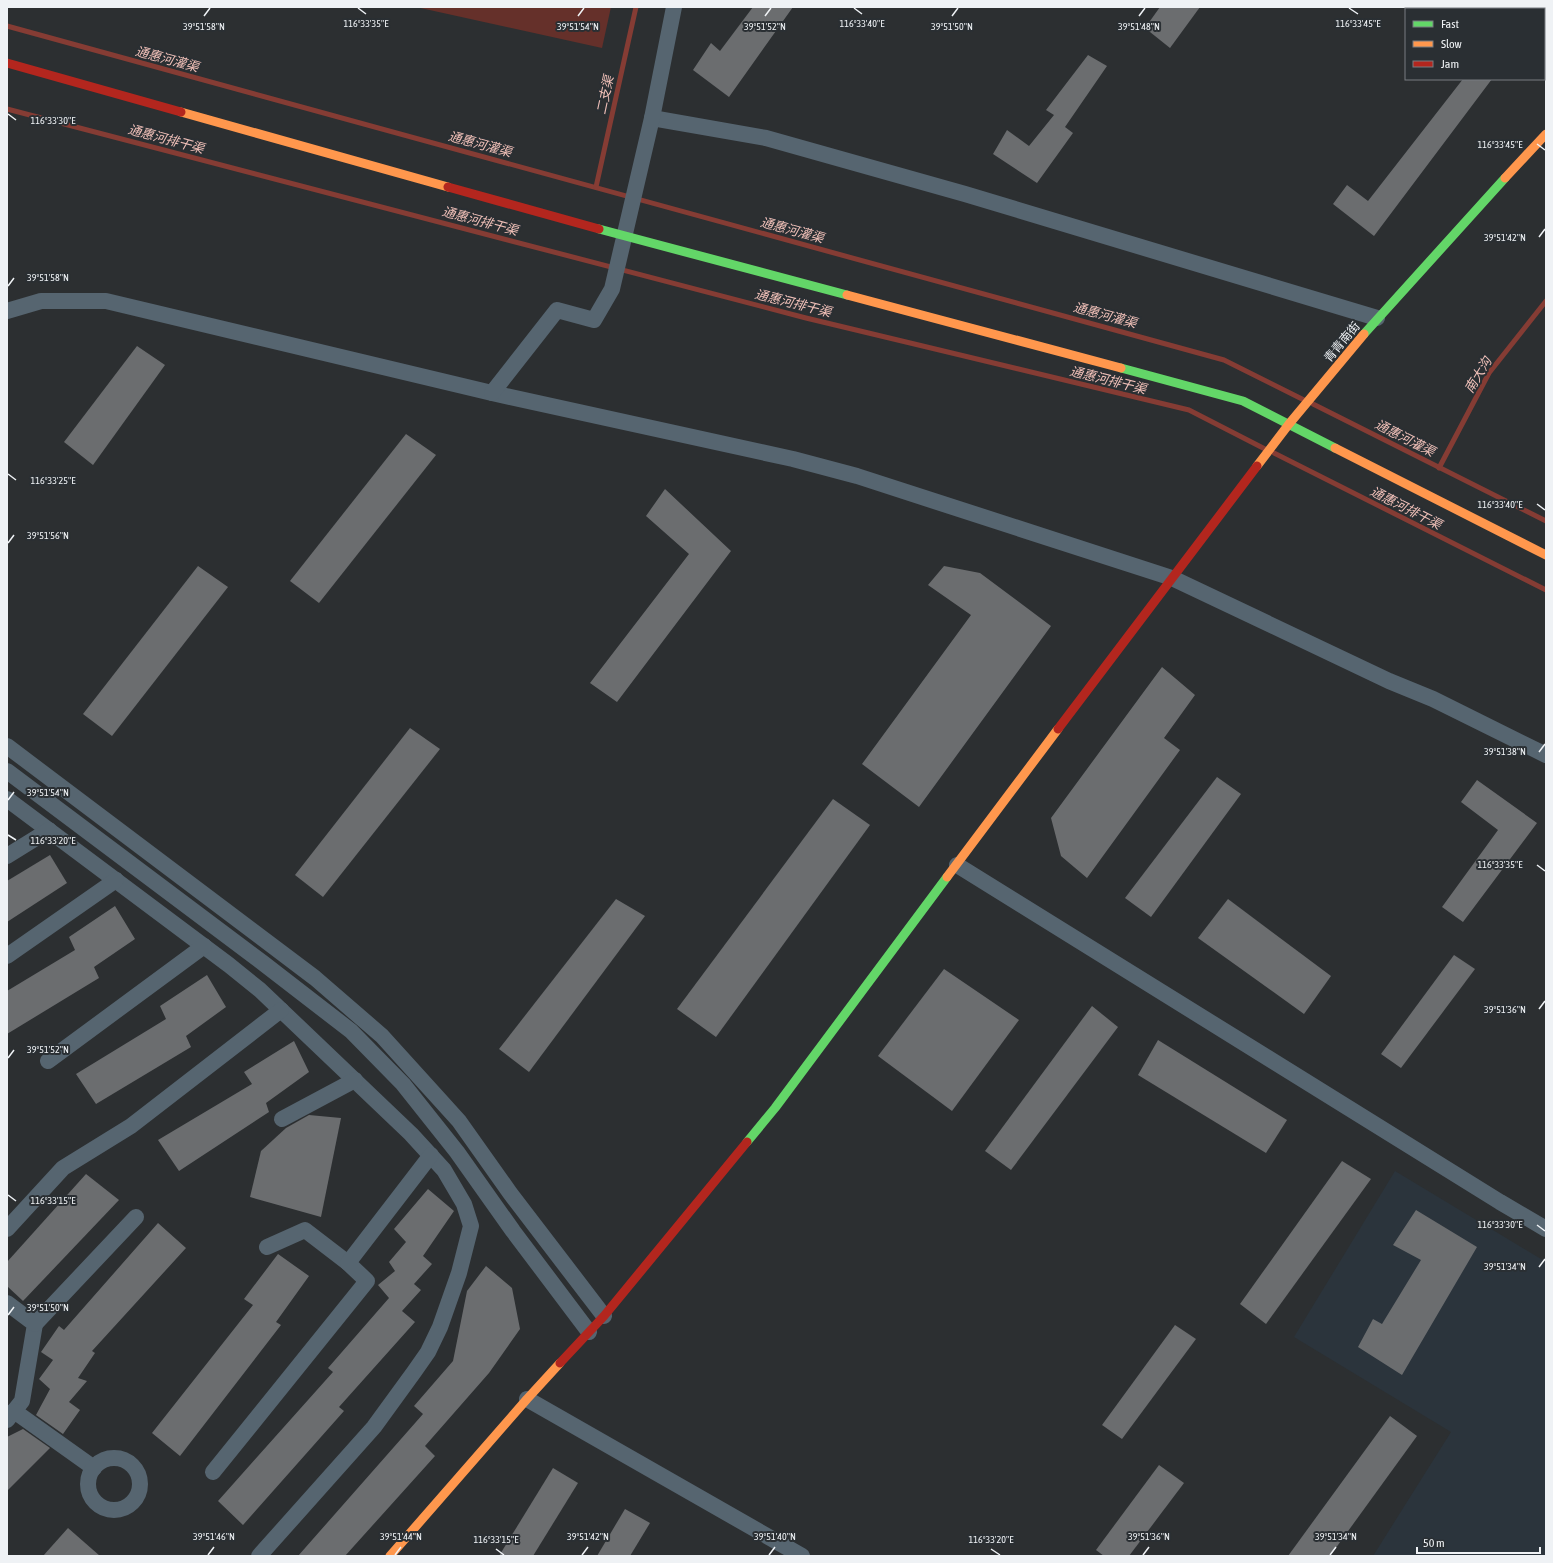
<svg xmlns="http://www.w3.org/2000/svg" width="1553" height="1563" font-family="'Asap Condensed','Noto Sans SC',sans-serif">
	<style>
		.built { fill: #2b343c }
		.green { fill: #65302a }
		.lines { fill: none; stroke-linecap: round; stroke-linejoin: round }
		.stream { stroke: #853c34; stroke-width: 5 }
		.building { fill: #6b6d6f }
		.street { stroke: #566570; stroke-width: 16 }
		.fast { stroke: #63d668; stroke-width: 9 }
		.slow { stroke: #ff974d; stroke-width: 9 }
		.jam { stroke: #b3261e; stroke-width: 9 }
		.ticks { fill: none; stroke: #eff2f5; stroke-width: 1.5 }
		.labels { text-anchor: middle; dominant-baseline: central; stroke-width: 4; stroke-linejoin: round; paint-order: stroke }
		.street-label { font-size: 12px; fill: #eff2f5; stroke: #2a2f33 }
		.water-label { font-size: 13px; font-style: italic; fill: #f0c0b8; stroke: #2a2f33 }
		.ticks-label { font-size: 10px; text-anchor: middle; fill: #eff2f5; stroke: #2a2f33; stroke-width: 4; stroke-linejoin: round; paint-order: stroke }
	</style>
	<rect width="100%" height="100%" fill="#2c2f31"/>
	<!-- built -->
	<polygon class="built" points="1395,1171 1546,1262 1546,1556 1373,1556 1451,1432 1294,1337"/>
	<!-- green -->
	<polygon class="green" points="416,7 611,7 602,48"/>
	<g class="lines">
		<!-- stream -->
		<g class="stream">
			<polyline points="7,26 1224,360 1304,400"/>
			<polyline points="7,109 806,318 1189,410 1265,449"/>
			<polyline points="596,187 636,7"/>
			<polyline points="1313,404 1546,521"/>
			<polyline points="1274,453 1546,590"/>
			<polyline points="1439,468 1489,373 1546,301"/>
		</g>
	</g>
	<!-- building -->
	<g class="building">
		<polygon points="753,7 793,7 729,97 693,70 711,43 720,51"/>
		<polygon points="1160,7 1200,7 1170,48 1145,28"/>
		<polygon points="1088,55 1107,66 1065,127 1073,133 1037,183 993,154 1007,130 1029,146 1054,115 1046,110"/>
		<polygon points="1463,79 1492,79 1374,236 1333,204 1347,185 1368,201"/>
		<polygon points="137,346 165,365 93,465 64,442"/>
		<polygon points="406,434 436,455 319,603 290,581"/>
		<polygon points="665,489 731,551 617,702 590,683 689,554 646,516"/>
		<polygon points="198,566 228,587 112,736 83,714"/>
		<polygon points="944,566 980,573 1051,626 919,807 862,764 971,615 928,585"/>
		<polygon points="1162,667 1195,695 1164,738 1180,750 1087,878 1061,856 1051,818"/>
		<polygon points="410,728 440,749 323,897 295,875"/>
		<polygon points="1217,777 1241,794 1151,917 1125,898"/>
		<polygon points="1477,780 1537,823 1463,922 1442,907 1498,830 1461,802"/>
		<polygon points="833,799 870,825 716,1037 677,1009"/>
		<polygon points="50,855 67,883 7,922 7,881"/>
		<polygon points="616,899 645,916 529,1072 499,1049"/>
		<polygon points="1228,899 1331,976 1304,1014 1198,938"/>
		<polygon points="115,906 135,939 94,967 99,978 7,1034 7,991 75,950 69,937"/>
		<polygon points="1454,955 1475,969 1401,1068 1381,1054"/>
		<polygon points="944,969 1019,1020 952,1111 878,1056"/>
		<polygon points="207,975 226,1007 186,1036 191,1047 96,1104 76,1074 166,1019 160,1006"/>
		<polygon points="1092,1006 1118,1027 1011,1170 985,1151"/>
		<polygon points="1158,1040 1287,1120 1266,1153 1138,1075"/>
		<polygon points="294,1041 309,1072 266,1103 269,1112 179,1171 158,1140 252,1084 244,1072"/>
		<polygon points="309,1115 341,1118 321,1217 250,1197 261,1151 286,1128"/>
		<polygon points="1342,1161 1371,1179 1266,1324 1240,1304"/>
		<polygon points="86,1174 119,1200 23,1301 7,1286 7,1262"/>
		<polygon points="428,1189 454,1211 423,1256 432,1264 414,1284 421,1290 402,1311 415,1322 339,1407 344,1411 243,1525 218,1501 333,1372 328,1368 389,1298 378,1285 395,1271 389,1262 406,1242 394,1229"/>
		<polygon points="1416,1210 1477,1247 1402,1375 1358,1347 1373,1319 1382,1324 1421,1260 1393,1245"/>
		<polygon points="158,1223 186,1248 92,1351 95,1353 78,1378 87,1381 69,1402 80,1410 63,1434 36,1415 50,1389 39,1379 53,1360 41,1352 59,1326 64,1330"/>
		<polygon points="278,1254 309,1276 276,1322 281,1325 180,1456 152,1433 253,1305 244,1299"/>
		<polygon points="486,1266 512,1288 520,1329 489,1373 425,1446 435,1456 345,1556 298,1556 423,1414 414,1406 453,1361 467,1291"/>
		<polygon points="1175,1325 1196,1339 1122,1439 1102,1425"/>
		<polygon points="1390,1416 1417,1436 1330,1556 1288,1556"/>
		<polygon points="23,1429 50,1448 7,1491 7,1437"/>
		<polygon points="1159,1465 1184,1483 1129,1556 1104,1556 1096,1550"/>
		<polygon points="553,1468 578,1483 533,1556 499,1556"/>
		<polygon points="625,1509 650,1523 630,1556 597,1556"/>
		<polygon points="68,1528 100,1556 43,1556"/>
	</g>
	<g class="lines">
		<!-- street -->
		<g class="street">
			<polyline points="652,118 766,138 965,194 1377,318"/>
			<polyline points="7,311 41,301 106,301 492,393 793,459 857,476 1172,578 1389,681 1433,699 1546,755"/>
			<polyline points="492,393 557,310 594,320 612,289 652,118 674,7"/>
			<polyline points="7,746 315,978 382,1036 459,1121 510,1193 604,1316"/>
			<polyline points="7,771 263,963 351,1031 403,1084 457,1152 513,1231 589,1332"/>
			<polyline points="7,799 229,965 260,990 411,1134 444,1170 464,1204 471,1226 459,1273 440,1327 428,1352 414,1372 374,1427 259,1556"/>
			<polyline points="7,856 49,830"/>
			<polyline points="957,865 1500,1202 1546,1229"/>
			<polyline points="7,956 116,880"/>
			<polyline points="48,1061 204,946"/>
			<polyline points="282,1119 355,1080"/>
			<polyline points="7,1229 63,1168 131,1126 281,1010"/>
			<polyline points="267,1247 305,1230 348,1263"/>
			<polyline points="7,1303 35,1324 22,1401 7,1420"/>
			<polyline points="35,1324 136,1217"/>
			<polyline points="527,1399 802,1556"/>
			<polyline points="14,1411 94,1468"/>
			<circle cx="114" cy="1484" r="26"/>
			<polyline points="213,1472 367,1281 348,1263 431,1155"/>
		</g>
		<!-- fast -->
		<g class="fast">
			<polyline points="599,229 847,295"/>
			<polyline points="1364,334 1505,178"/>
			<polyline points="1121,368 1243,401 1335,448"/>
			<polyline points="747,1142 775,1108 947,877"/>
		</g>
		<!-- slow -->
		<g class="slow">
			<polyline points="181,112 448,187"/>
			<polyline points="1505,178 1546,134"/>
			<polyline points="847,295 1121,368"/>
			<polyline points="1335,448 1546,555"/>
			<polyline points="1257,466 1289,424 1364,334"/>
			<polyline points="947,877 1058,729"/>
			<polyline points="390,1556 527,1399 560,1363"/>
		</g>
		<!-- jam -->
		<g class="jam">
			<polyline points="7,63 181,112"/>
			<polyline points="448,187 599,229"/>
			<polyline points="1058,729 1257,466"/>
			<polyline points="560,1363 604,1316 747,1142"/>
		</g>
	</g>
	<!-- ticks -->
	<path class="ticks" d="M358,8L366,14M854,8L862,14M1349,8L1358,14M204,16L210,8M578,16L584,8M765,16L771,8M952,16L958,8M1139,16L1145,8M8,114L16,120M1537,144L1545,150M1539,237L1545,229M8,286L14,278M8,474L16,480M1537,504L1545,510M8,543L14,535M1539,752L1545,744M8,800L14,792M8,835L16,840M1537,865L1545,871M1539,1009L1545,1001M8,1058L14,1050M8,1195L16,1201M1537,1225L1545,1231M1539,1267L1545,1259M8,1315L14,1307M496,1549L504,1555M991,1549L1000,1555M208,1555L214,1547M395,1555L401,1547M582,1555L588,1547M769,1555L775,1547M1143,1555L1149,1547M1330,1555L1336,1547"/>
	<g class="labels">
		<!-- street labels -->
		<g class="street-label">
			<text transform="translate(1342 342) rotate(-50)">青青南街</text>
		</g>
		<!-- water labels -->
		<g class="water-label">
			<text transform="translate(167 59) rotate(15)">通惠河灌渠</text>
			<text transform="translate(605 95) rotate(-78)">二支渠</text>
			<text transform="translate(166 139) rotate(15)">通惠河排干渠</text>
			<text transform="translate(480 144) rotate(15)">通惠河灌渠</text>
			<text transform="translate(480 221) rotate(15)">通惠河排干渠</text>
			<text transform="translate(792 230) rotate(15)">通惠河灌渠</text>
			<text transform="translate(793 303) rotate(14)">通惠河排干渠</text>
			<text transform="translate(1105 315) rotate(15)">通惠河灌渠</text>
			<text transform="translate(1478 375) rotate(-59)">南大沟</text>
			<text transform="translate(1108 380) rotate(14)">通惠河排干渠</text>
			<text transform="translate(1405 438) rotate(27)">通惠河灌渠</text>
			<text transform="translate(1406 508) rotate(27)">通惠河排干渠</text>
		</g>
	</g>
	<g class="ticks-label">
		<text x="366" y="27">116°33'35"E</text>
		<text x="862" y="27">116°33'40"E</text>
		<text x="1358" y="27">116°33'45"E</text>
		<text x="204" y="30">39°51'58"N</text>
		<text x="578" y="30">39°51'54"N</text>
		<text x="765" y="30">39°51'52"N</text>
		<text x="952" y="30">39°51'50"N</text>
		<text x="1139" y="30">39°51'48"N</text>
		<text x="53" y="124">116°33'30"E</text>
		<text x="1500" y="148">116°33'45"E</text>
		<text x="1505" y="241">39°51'42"N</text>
		<text x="48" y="281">39°51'58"N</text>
		<text x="53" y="484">116°33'25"E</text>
		<text x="1500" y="508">116°33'40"E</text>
		<text x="48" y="539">39°51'56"N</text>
		<text x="1505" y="755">39°51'38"N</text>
		<text x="48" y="796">39°51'54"N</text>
		<text x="53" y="844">116°33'20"E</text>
		<text x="1500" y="868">116°33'35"E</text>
		<text x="1505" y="1013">39°51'36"N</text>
		<text x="48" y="1053">39°51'52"N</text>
		<text x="53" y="1204">116°33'15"E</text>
		<text x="1500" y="1228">116°33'30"E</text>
		<text x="1505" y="1270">39°51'34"N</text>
		<text x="48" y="1311">39°51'50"N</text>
		<text x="214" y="1540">39°51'46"N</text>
		<text x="401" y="1540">39°51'44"N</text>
		<text x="588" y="1540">39°51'42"N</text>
		<text x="775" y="1540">39°51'40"N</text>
		<text x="1149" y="1540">39°51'36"N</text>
		<text x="1336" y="1540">39°51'34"N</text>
		<text x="496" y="1543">116°33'15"E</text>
		<text x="991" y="1543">116°33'20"E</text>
	</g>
	<!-- border -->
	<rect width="1553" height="1563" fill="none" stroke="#eff2f5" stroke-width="16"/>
	<!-- legend -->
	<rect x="1405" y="8" width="140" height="72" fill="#2a2f33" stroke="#797d81"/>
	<rect x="1413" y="21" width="20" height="6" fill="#63d668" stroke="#797d81"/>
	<text x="1441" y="28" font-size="12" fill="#eff2f5">Fast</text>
	<rect x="1413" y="41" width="20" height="6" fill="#ff974d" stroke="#797d81"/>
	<text x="1441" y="48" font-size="12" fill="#eff2f5">Slow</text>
	<rect x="1413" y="61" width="20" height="6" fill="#b3261e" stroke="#797d81"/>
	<text x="1441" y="68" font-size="12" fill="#eff2f5">Jam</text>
	<!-- scale -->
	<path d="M1417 1547v6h123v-6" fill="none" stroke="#eff2f5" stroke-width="2"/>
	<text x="1423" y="1547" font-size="12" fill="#eff2f5" stroke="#2a2f33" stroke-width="3" paint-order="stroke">50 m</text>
</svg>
